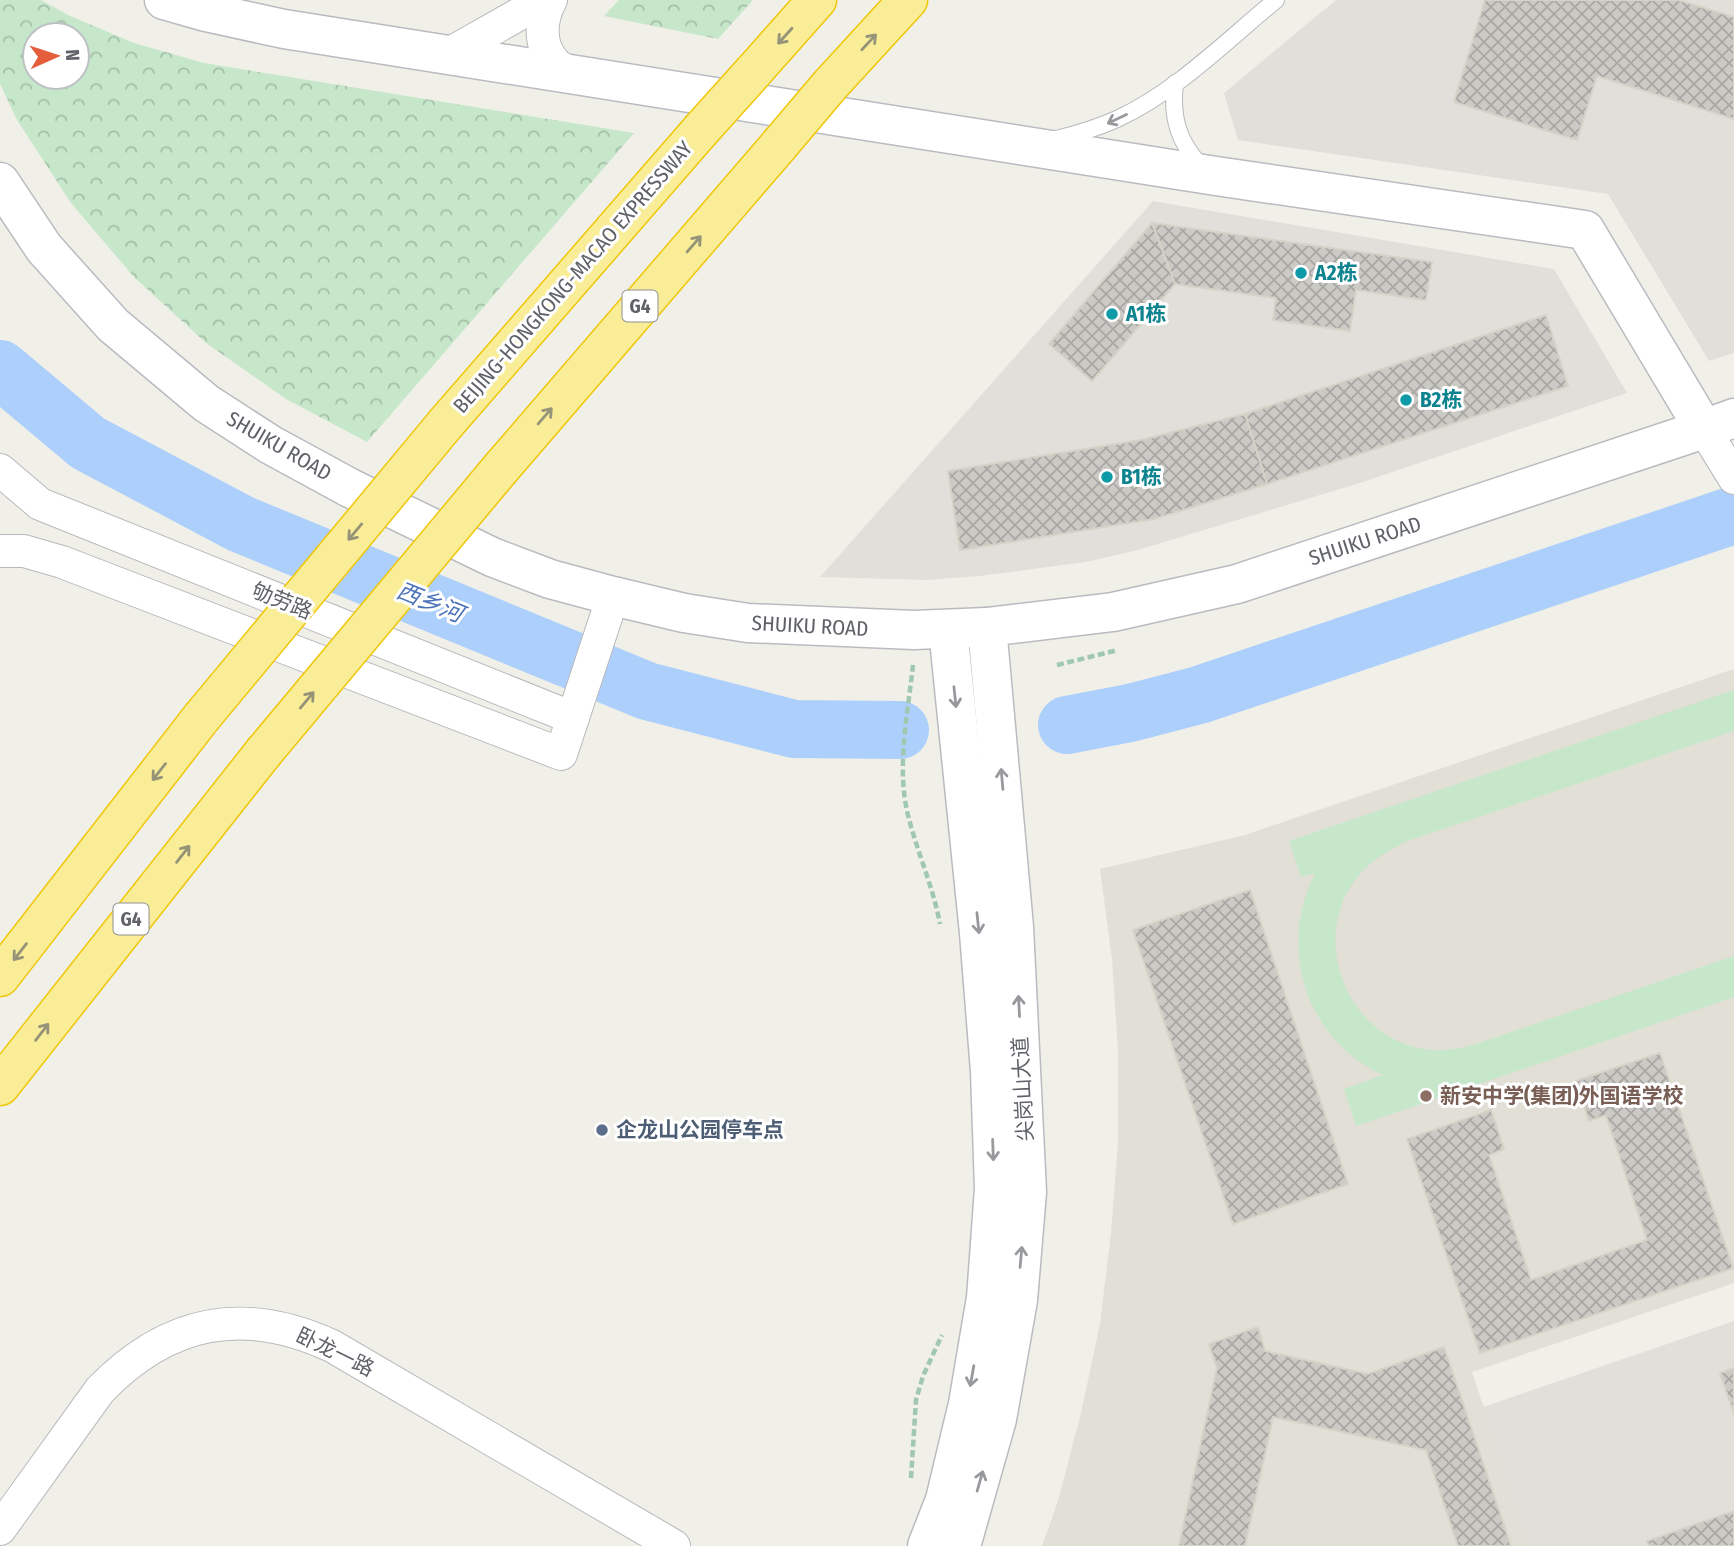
<svg xmlns="http://www.w3.org/2000/svg" width="1734" height="1546" font-family="'Fira Sans Condensed','Noto Sans SC',sans-serif">
	<style>
		.industrial { fill: #e0dfda }
		.education { fill: #e1dfd6 }
		.forest { fill: url(#forest-crowns); fill-rule: evenodd }
		.park { fill: #c6e7ca }
		.lines { fill: none; stroke-linecap: round; stroke-linejoin: round }
		.river { stroke: #adcffc; stroke-width: 58 }
		.building { fill: url(#building-cross-hatch); stroke: #d5d3c7; stroke-width: 2 }
		.service-casing { stroke: #b8b9be; stroke-width: 18 }
		.minor-casing { stroke: #b8b9be; stroke-width: 34 }
		.tertiary-casing { stroke: #b8b9be; stroke-width: 41 }
		.secondary-casing { stroke: #b9bbc1; stroke-width: 41 }
		.motorway-casing { stroke: #f0c609; stroke-width: 41 }
		.path { stroke: #a0c7b0; stroke-width: 4.5; stroke-dasharray: 7 3.5; stroke-linecap: butt }
		.service { stroke: #fff; stroke-width: 16 }
		.minor { stroke: #fff; stroke-width: 32 }
		.tertiary { stroke: #fff; stroke-width: 38 }
		.secondary { stroke: #fff; stroke-width: 38 }
		.motorway { stroke: #f9ed97; stroke-width: 38 }
		.motorway-bridge-casing { stroke: #f0c609; stroke-width: 41; stroke-linecap: butt }
		.motorway-bridge { stroke: #f9ed97; stroke-width: 38 }
		.oneway { stroke: #959378 }
		.oneway2 { stroke: #97999d }
		.culture-dot { fill: #0f9aa8; stroke: #fff; stroke-width: 2.5 }
		.education-dot { fill: #8d6e63; stroke: #fff; stroke-width: 2.5 }
		.service-dot { fill: #5c6f8a; stroke: #fff; stroke-width: 2.5 }
		.labels { text-anchor: middle; dominant-baseline: central; stroke-width: 6; stroke-linejoin: round; paint-order: stroke }
		.shield { fill: #fff; stroke: #8f9195; stroke-width: 2 }
		.shield-label { font-size: 19px; font-weight: bold; fill: #5f6268 }
		.culture-label { font-size: 21px; font-weight: bold; fill: #0d838f; stroke: #fff; text-anchor: start }
		.street-label { font-size: 21px; fill: #5f6268; stroke: #fff }
		.education-label { font-size: 21px; font-weight: bold; fill: #785e54; stroke: #fff; text-anchor: start }
		.service-label { font-size: 21px; font-weight: bold; fill: #4e5e75; stroke: #fff; text-anchor: start }
		.water-label { font-size: 23px; font-style: italic; fill: #4b72b8; stroke: #fff }
	</style>
	<defs>
		<pattern id="forest-crowns" width="20" height="18" patternUnits="userSpaceOnUse" patternTransform="scale(1.75)"><rect width="20" height="18" fill="#c6e7ca"/><path d="M2 6a3 3 0 1 1 6 0M12 15a3 3 0 1 1 6 0" fill="none" stroke="#a4bfa8"/></pattern>
		<pattern id="building-cross-hatch" width="8" height="8" patternUnits="userSpaceOnUse" patternTransform="scale(1.75)"><rect width="8" height="8" fill="#cccac5"/><path d="M0 0l8 8M0 8l8-8" fill="none" stroke="#a9a7a4"/></pattern>
	</defs>
	<rect width="100%" height="100%" fill="#f1f0e8"/>
	<!-- industrial -->
	<g class="industrial">
		<polygon points="1336,0 1734,0 1734,353 1709,361 1608,194 1238,140 1224,93"/>
		<polygon points="1153,201 1554,269 1627,393 1363,482 1138,550 1086,562 980,576 927,580 820,577"/>
		<polygon points="1734,1321 1734,1546 1530,1546 1483,1407"/>
	</g>
	<!-- education -->
	<polygon class="education" points="1734,669 1734,1283 1472,1372 1530,1546 1042,1546 1058,1501 1081,1413 1100,1324 1111,1233 1118,1142 1118,1051 1112,959 1100,869 1245,835"/>
	<!-- forest -->
	<g class="forest">
		<path d="M0,0H41L68,15L134,43L204,63L634,133L367,442L286,399L206,343L134,277L71,203L17,120L0,84ZM77,35V77H35V35Z"/>
		<polygon points="619,0 753,0 718,39 604,16"/>
	</g>
	<!-- park -->
	<path class="park" d="M1734,690V731L1407,841C1394,848 1381,854 1370,864C1301,924 1342,1043 1433,1050C1448,1051 1462,1048 1476,1044L1734,956V997L1356,1126L1344,1089L1383,1075C1306,1040 1277,948 1315,873L1301,877L1289,841Z"/>
	<g class="lines">
		<!-- river -->
		<g class="river">
			<polyline points="0,369 88,443 241,524 647,691 794,729 900,730"/>
			<polyline points="1067,725 1130,713 1199,695 1734,515"/>
		</g>
	</g>
	<!-- building -->
	<g class="building">
		<polygon points="1485,0 1678,0 1734,17 1734,119 1597,76 1577,140 1454,102"/>
		<polygon points="1152,223 1432,262 1426,300 1356,290 1350,331 1273,320 1276,298 1175,284"/>
		<polygon points="1152,223 1175,284 1092,381 1049,344"/>
		<polygon points="1546,315 1568,386 1267,484 1245,414"/>
		<polygon points="1245,414 1267,484 1154,519 960,550 948,471 1141,440"/>
		<polygon points="1250,890 1348,1184 1233,1224 1133,930"/>
		<polygon points="1660,1053 1733,1268 1480,1353 1407,1139 1491,1110 1504,1149 1489,1155 1531,1280 1647,1240 1606,1115 1589,1121 1576,1081"/>
		<polygon points="1258,1327 1265,1351 1368,1374 1444,1347 1511,1546 1458,1546 1426,1450 1273,1417 1245,1546 1179,1546 1217,1368 1209,1344"/>
		<polygon points="1734,1368 1734,1414 1720,1373"/>
		<polygon points="1734,1511 1734,1546 1649,1546 1647,1541"/>
	</g>
	<g class="lines">
		<!-- service casing -->
		<g class="service-casing">
			<g id="service">
				<path d="M1175,83C1171,117 1178,142 1202,167"/>
				<path d="M1056,139C1077,134 1097,128 1117,119C1176,92 1226,41 1276,0"/>
			</g>
		</g>
		<!-- minor casing -->
		<g class="minor-casing">
			<g id="minor">
				<path d="M551,0C540,20 538,46 556,64C561,69 570,72 576,76"/>
				<polyline points="447,55 544,0"/>
				<polyline points="1704,429 1734,478"/>
				<polyline points="0,470 40,504 573,718"/>
				<polyline points="0,551 24,551 62,562 561,754 613,596"/>
				<path d="M0,1529L100,1390C168,1320 243,1305 332,1346L674,1546"/>
			</g>
		</g>
		<!-- tertiary casing -->
		<g class="tertiary-casing">
			<polyline id="tertiary" points="1704,429 1734,418"/>
		</g>
		<!-- secondary casing -->
		<g class="secondary-casing">
			<g id="secondary">
				<polyline points="0,182 44,248 113,325 206,403 271,445 350,488 492,557 550,579 613,596 684,613 748,623 914,630 987,627 1113,612 1237,584 1704,429 1585,230 1216,176 284,29 206,12 164,0"/>
				<polyline points="927,1546 945,1500 968,1404 986,1298 994,1189 990,1071 979,933 948,629"/>
				<polyline points="961,1546 997,1419 1018,1300 1027,1192 1014,927 987,627"/>
			</g>
		</g>
		<!-- motorway casing -->
		<g class="motorway-casing">
			<g id="motorway">
				<polyline points="753,72 817,0"/>
				<polyline points="830,85 908,0"/>
				<polyline points="446,423 700,131"/>
				<polyline points="501,468 780,144"/>
				<polyline points="0,977 201,718"/>
				<polyline points="0,1086 263,753"/>
			</g>
		</g>
		<!-- path -->
		<g class="path">
			<path d="M913,665C908,713 896,767 908,815C917,852 933,886 940,924"/>
			<polyline points="1057,665 1118,650"/>
			<polyline points="911,1478 916,1400 923,1376 942,1335"/>
		</g>
		<!-- service -->
		<use href="#service" class="service"/>
		<!-- minor -->
		<use href="#minor" class="minor"/>
		<!-- tertiary -->
		<use href="#tertiary" class="tertiary"/>
		<!-- secondary -->
		<use href="#secondary" class="secondary"/>
		<!-- motorway -->
		<use href="#motorway" class="motorway"/>
		<!-- motorway-bridge casing -->
		<g class="motorway-bridge-casing">
			<g id="motorway-bridge">
				<polyline points="700,131 753,72"/>
				<polyline points="780,144 830,85"/>
				<polyline points="201,718 446,423"/>
				<polyline points="263,753 501,468"/>
			</g>
		</g>
		<!-- motorway-bridge -->
		<use href="#motorway-bridge" class="motorway-bridge"/>
	</g>
	<!-- one-way arrows -->
	<defs><path id="oneway-shaft" d="M-6 0H5M1.5-3L5.5 0L1.5 3" fill="none" stroke-width="1.6" stroke-linecap="round" stroke-linejoin="round" transform="scale(1.75)"/></defs>
	<g class="oneway">
		<use href="#oneway-shaft" transform="translate(785 36) rotate(132)"/>
		<use href="#oneway-shaft" transform="translate(869 42) rotate(-47)"/>
		<use href="#oneway-shaft" transform="translate(694 244) rotate(-49)"/>
		<use href="#oneway-shaft" transform="translate(545 416) rotate(-49)"/>
		<use href="#oneway-shaft" transform="translate(355 532) rotate(130)"/>
		<use href="#oneway-shaft" transform="translate(307 700) rotate(-50)"/>
		<use href="#oneway-shaft" transform="translate(159 772) rotate(128)"/>
		<use href="#oneway-shaft" transform="translate(183 854) rotate(-52)"/>
		<use href="#oneway-shaft" transform="translate(20 952) rotate(128)"/>
		<use href="#oneway-shaft" transform="translate(42 1032) rotate(-52)"/>
	</g>
	<g class="oneway2">
		<use href="#oneway-shaft" transform="translate(1117 119) rotate(155)"/>
		<use href="#oneway-shaft" transform="translate(955 697) rotate(84)"/>
		<use href="#oneway-shaft" transform="translate(1002 779) rotate(-95)"/>
		<use href="#oneway-shaft" transform="translate(978 923) rotate(84)"/>
		<use href="#oneway-shaft" transform="translate(1019 1006) rotate(-93)"/>
		<use href="#oneway-shaft" transform="translate(993 1150) rotate(88)"/>
		<use href="#oneway-shaft" transform="translate(1021 1257) rotate(-85)"/>
		<use href="#oneway-shaft" transform="translate(972 1376) rotate(100)"/>
		<use href="#oneway-shaft" transform="translate(980 1481) rotate(-74)"/>
	</g>
	<!-- markers -->
	<g class="culture-dot">
		<circle cx="1301" cy="273" r="7"/>
		<circle cx="1112" cy="314" r="7"/>
		<circle cx="1406" cy="400" r="7"/>
		<circle cx="1107" cy="477" r="7"/>
	</g>
	<circle class="education-dot" cx="1426" cy="1096" r="7"/>
	<circle class="service-dot" cx="602" cy="1130" r="7"/>
	<g class="labels">
		<!-- shield labels -->
		<g class="shield">
			<rect x="622.5" y="290.5" width="35" height="31" rx="5"/>
			<rect x="113.5" y="903.5" width="35" height="31" rx="5"/>
		</g>
		<g class="shield-label">
			<text x="640" y="306">G4</text>
			<text x="131" y="919">G4</text>
		</g>
		<!-- culture labels -->
		<g class="culture-label">
			<text x="1315" y="273">A2栋</text>
			<text x="1126" y="314">A1栋</text>
			<text x="1420" y="400">B2栋</text>
			<text x="1121" y="477">B1栋</text>
		</g>
		<!-- street labels -->
		<g class="street-label">
			<text transform="translate(573 277) rotate(-49)">BEIJING-HONGKONG-MACAO EXPRESSWAY</text>
			<text transform="translate(279 446) rotate(30)">SHUIKU ROAD</text>
			<text transform="translate(1365 541) rotate(-18)">SHUIKU ROAD</text>
			<text transform="translate(282 601) rotate(22)">劬劳路</text>
			<text transform="translate(810 626) rotate(3)">SHUIKU ROAD</text>
			<text transform="translate(1023 1089) rotate(-93)">尖岗山大道</text>
			<text transform="translate(335 1352) rotate(26)">卧龙一路</text>
		</g>
		<!-- education labels -->
		<g class="education-label">
			<text x="1440" y="1096">新安中学(集团)外国语学校</text>
		</g>
		<!-- service labels -->
		<g class="service-label">
			<text x="616" y="1130">企龙山公园停车点</text>
		</g>
		<!-- water labels -->
		<g class="water-label">
			<text transform="translate(430 602) rotate(22)">西乡河</text>
		</g>
	</g>
	<!-- north arrow -->
	<g transform="translate(56 56) rotate(87)"><circle r="33" fill="#ffffff" stroke="#bfc0c3" stroke-width="2"/>
	<path d="M0-5L12 26L0 18L-12 26Z" fill="#e45e3b"/>
	<text y="-10" font-size="19" font-weight="bold" text-anchor="middle" fill="#5f6268">N</text>
	</g>
</svg>
